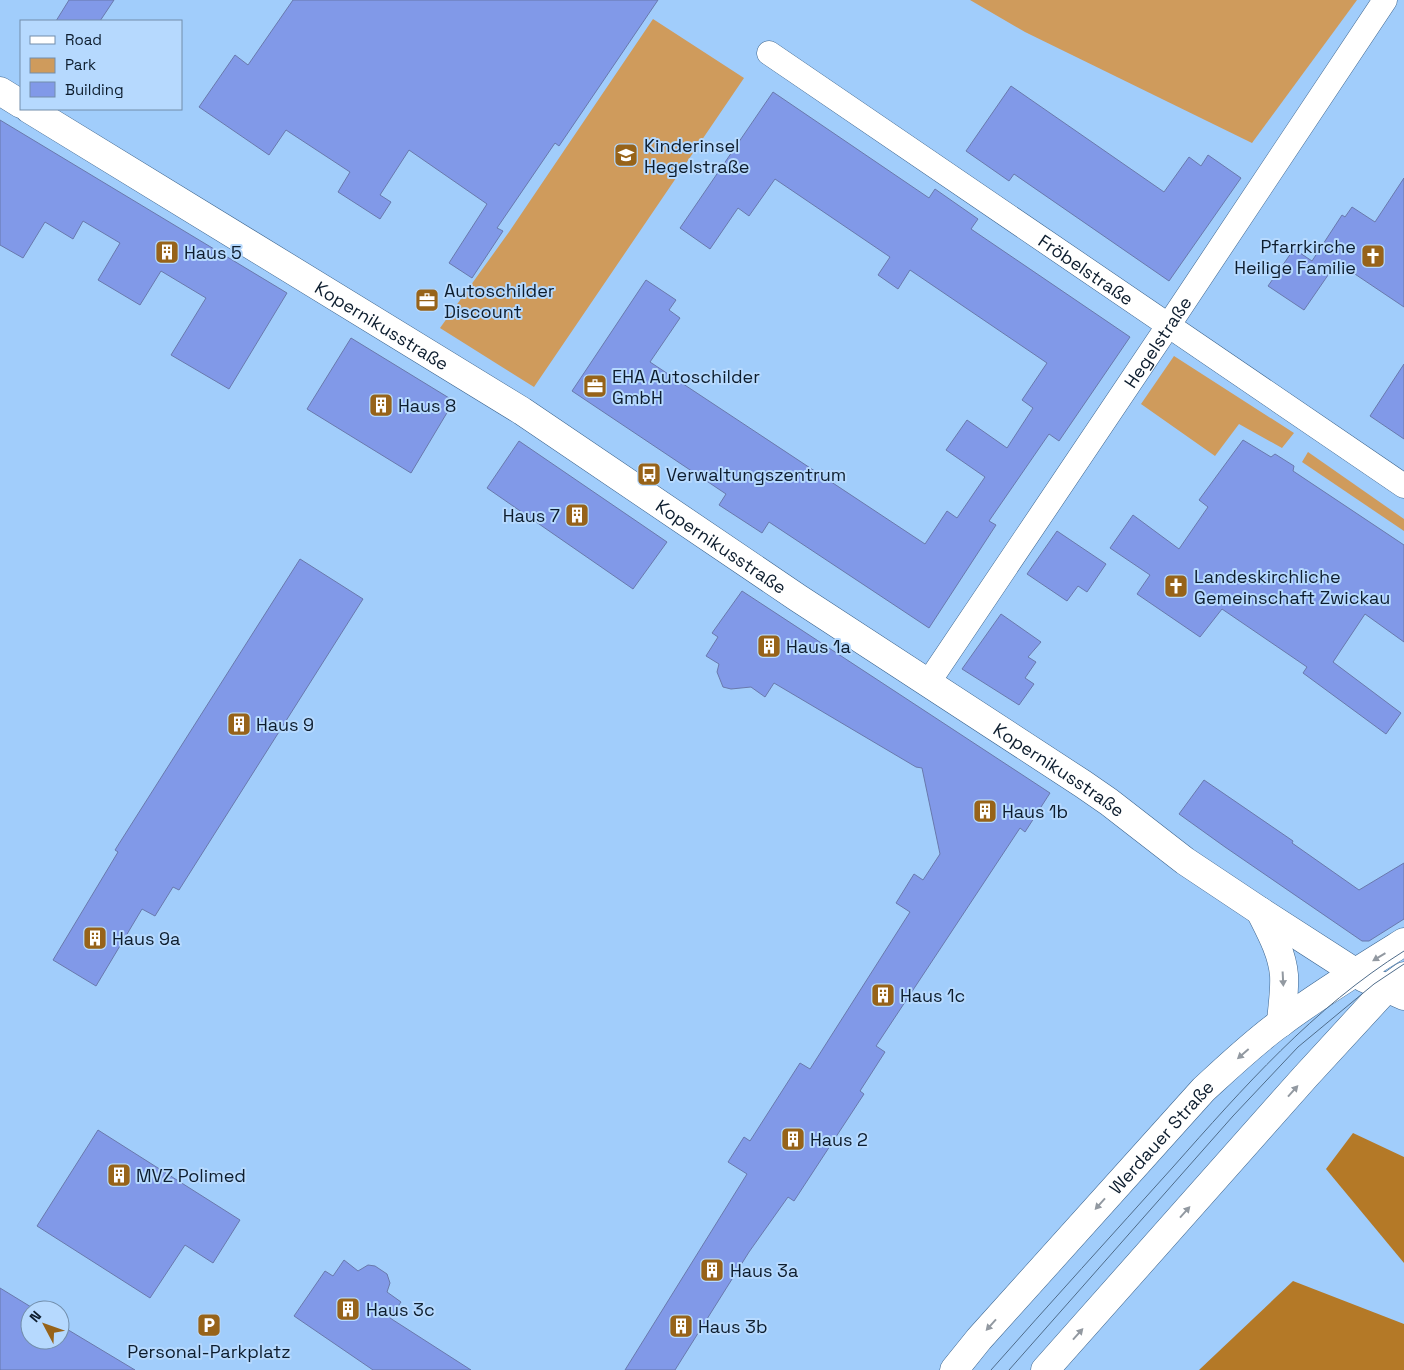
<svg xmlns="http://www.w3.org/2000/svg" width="1404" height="1370" font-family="'Space Grotesk',sans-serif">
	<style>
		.green { fill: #cf9b5c }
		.forest { fill: #b47927 }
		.building { fill: #8199e8; stroke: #6979ac }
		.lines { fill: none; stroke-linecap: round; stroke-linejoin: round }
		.minor-casing { stroke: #3c648d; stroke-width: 25 }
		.tertiary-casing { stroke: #3c648d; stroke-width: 29 }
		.primary-casing { stroke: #3c648d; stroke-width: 29 }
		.minor { stroke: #fff; stroke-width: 24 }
		.tertiary { stroke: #fff; stroke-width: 28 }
		.primary { stroke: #fff; stroke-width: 28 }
		.tram { stroke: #4f6c8a; stroke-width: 1 }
		.oneway { fill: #9299a1 }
		.labels { text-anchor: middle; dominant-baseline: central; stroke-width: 4; stroke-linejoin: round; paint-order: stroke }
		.poi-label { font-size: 18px; fill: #0d1d2e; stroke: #b6d9fe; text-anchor: start }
		.street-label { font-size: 18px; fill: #0d1d2e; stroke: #b6d9fe }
	</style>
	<rect width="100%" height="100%" fill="#a1cdfb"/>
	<!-- green -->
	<g class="green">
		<polygon points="970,0 1357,0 1252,143 1025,32"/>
		<polygon points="653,19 744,78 534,387 440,328 509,232"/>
		<polygon points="1174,356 1294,433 1282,448 1239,424 1215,456 1141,404"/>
		<polygon points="1308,452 1404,519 1404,531 1302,462"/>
	</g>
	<!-- forest -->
	<g class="forest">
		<polygon points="1353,1133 1404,1157 1404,1263 1326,1169"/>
		<polygon points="1293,1281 1404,1324 1404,1370 1199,1370"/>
	</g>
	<!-- building -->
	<g class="building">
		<polygon points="69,0 114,0 100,21 56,21"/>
		<polygon points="293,0 658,0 559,146 555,143 497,228 503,231 472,278 449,263 487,204 409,150 380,195 391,202 380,219 338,192 350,172 286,130 269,155 199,107 235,55 248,65"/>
		<polygon points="1011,86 1164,192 1189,157 1201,166 1208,155 1241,178 1169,281 1014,174 1009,181 966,151"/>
		<polygon points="773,92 929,198 935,189 978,219 971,229 1130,337 1059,441 1049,434 989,521 996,525 929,628 769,522 762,533 719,505 726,494 572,391 646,280 676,300 669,310 680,318 650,362 925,544 947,511 957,518 985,477 946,450 967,420 1007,448 1033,408 1022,400 1047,363 910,270 898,289 878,275 890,257 775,179 749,216 738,208 710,249 680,228"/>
		<polygon points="0,120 287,293 229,389 171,355 206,298 161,271 140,305 98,280 120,243 83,221 73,239 45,222 23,258 0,245"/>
		<polygon points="1404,178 1404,307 1337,262 1304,310 1268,286 1294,249 1312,261 1342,215 1345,217 1352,207 1375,222"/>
		<polygon points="351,338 454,401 411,473 307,409"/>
		<polygon points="1404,364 1404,439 1370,416"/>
		<polygon points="1243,440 1271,457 1275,454 1294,466 1293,471 1404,545 1404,642 1365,614 1333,662 1401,713 1386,734 1303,673 1307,667 1222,609 1200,637 1137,594 1150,575 1110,548 1133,515 1179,549 1208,507 1199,500"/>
		<polygon points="519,441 667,542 633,589 487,488"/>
		<polygon points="1057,531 1106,564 1087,592 1078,586 1067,601 1027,574"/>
		<polygon points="300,559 363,599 179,890 173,887 155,916 142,909 96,986 53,960 118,852 115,850"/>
		<polygon points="742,591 1050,793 1025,832 1020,828 876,1046 885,1052 860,1091 864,1094 794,1201 788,1197 749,1252 675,1370 625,1370 747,1174 728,1162 744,1137 750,1141 800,1063 810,1069 910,912 896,903 914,874 923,880 940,854 922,768 916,767 774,683 765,697 751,687 731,689 723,687 717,672 719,664 706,656 718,637 712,633"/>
		<polygon points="1001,614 1041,642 1028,657 1036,662 1025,678 1034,684 1019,705 962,669"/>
		<polygon points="1204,780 1293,841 1292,843 1359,890 1404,863 1404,919 1369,941 1362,941 1225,847 1179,814"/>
		<polygon points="98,1130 240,1220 213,1263 185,1245 150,1298 37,1226"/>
		<polygon points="344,1260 358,1271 368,1265 375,1266 387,1274 390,1283 387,1292 401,1302 390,1318 471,1370 373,1370 294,1316 325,1271 333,1276"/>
		<polygon points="0,1288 36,1310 30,1310 30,1340 60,1340 60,1325 135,1370 0,1370"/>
	</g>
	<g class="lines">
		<!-- minor casing -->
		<g class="minor-casing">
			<g id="minor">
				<path id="s1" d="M769,53L1404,486"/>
				<path id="s2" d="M928,683L1168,326L1385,0"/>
			</g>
		</g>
		<!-- tertiary casing -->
		<g class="tertiary-casing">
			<g id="tertiary">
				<polyline points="0,91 21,104"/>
				<path id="s3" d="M29,109L522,411L798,598L1083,784L1109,802L1185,861L1260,911L1364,978L1404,996"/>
				<path d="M1260,911C1270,931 1282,952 1284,975C1285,991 1282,1007 1281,1023"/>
			</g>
		</g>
		<!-- primary casing -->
		<g class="primary-casing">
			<g id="primary">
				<path id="s4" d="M954,1370L979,1339L1203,1090C1229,1066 1254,1042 1282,1022C1321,993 1362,968 1404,942"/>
				<polyline points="1045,1370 1305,1077 1386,989 1404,976"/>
			</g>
		</g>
		<!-- minor -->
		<use href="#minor" class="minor"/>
		<!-- tertiary -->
		<use href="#tertiary" class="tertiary"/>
		<!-- primary -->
		<use href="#primary" class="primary"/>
		<!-- tram -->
		<g class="tram">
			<path d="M991,1370C1051,1302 1112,1235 1173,1167C1243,1088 1313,1008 1404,951"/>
			<polyline points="1009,1370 1233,1116 1298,1047 1374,984 1404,964"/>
		</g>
	</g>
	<!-- one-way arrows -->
	<defs><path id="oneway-solid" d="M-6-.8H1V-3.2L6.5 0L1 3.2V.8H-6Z" transform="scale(1.25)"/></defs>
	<g class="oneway">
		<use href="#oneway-solid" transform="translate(1379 957) rotate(149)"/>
		<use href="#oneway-solid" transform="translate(1283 979) rotate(87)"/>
		<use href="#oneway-solid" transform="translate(1243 1054) rotate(139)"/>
		<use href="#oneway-solid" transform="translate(1293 1091) rotate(-48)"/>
		<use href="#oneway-solid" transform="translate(1100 1204) rotate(132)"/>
		<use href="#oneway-solid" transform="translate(1185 1212) rotate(-48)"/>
		<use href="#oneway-solid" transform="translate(991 1325) rotate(132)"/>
		<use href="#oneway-solid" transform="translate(1078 1334) rotate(-48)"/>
	</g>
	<!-- icons -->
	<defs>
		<g id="school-square" transform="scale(1.25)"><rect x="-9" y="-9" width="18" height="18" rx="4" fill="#976319" stroke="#b6d9fe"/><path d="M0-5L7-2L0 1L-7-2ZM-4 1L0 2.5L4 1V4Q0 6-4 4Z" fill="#fff"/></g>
		<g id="building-square" transform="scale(1.25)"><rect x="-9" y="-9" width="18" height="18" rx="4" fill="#976319" stroke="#b6d9fe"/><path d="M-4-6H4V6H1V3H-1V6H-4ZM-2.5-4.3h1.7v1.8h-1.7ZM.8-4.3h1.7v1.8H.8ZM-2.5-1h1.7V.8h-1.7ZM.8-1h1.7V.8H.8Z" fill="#fff"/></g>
		<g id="church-square" transform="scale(1.25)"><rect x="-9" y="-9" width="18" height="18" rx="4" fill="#976319" stroke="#b6d9fe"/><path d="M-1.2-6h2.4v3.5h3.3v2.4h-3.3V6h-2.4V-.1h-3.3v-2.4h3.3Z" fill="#fff"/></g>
		<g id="office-square" transform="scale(1.25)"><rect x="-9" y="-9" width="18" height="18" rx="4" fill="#976319" stroke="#b6d9fe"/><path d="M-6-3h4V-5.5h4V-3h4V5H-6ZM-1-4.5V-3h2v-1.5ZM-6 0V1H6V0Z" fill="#fff"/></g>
		<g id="bus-square" transform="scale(1.25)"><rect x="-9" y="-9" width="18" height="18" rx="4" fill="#976319" stroke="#b6d9fe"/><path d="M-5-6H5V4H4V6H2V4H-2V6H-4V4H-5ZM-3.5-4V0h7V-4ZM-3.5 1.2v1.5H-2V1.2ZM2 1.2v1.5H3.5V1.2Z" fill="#fff"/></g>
		<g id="parking-square" transform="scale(1.25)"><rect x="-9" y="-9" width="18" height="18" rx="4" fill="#976319" stroke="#b6d9fe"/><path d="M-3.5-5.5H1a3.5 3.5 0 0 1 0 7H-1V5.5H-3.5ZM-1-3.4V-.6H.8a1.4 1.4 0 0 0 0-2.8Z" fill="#fff"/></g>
	</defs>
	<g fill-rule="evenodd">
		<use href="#school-square" x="626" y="155"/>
		<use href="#building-square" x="167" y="252"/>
		<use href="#church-square" x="1373" y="256"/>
		<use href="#office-square" x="427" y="300"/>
		<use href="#office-square" x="595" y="386"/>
		<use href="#building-square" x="381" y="405"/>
		<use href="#bus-square" x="649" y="474"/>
		<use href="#building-square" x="577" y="515"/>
		<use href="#church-square" x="1176" y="586"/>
		<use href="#building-square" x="769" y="646"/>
		<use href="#building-square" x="239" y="724"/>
		<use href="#building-square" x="985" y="811"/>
		<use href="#building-square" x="95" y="938"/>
		<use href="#building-square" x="883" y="995"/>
		<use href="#building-square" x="793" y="1139"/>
		<use href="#building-square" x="119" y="1175"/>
		<use href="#building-square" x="712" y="1270"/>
		<use href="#building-square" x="348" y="1309"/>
		<use href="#parking-square" x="209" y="1325"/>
		<use href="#building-square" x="681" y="1326"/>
	</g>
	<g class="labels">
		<!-- poi labels -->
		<g class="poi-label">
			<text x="644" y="145">Kinderinsel<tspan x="644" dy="21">Hegelstraße</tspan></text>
			<text x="1356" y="246" text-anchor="end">Pfarrkirche<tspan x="1356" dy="21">Heilige Familie</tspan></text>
			<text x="184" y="252">Haus 5</text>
			<text x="444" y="290">Autoschilder<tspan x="444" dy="21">Discount</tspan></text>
			<text x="612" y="376">EHA Autoschilder<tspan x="612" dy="21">GmbH</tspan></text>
			<text x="398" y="405">Haus 8</text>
			<text x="666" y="474">Verwaltungszentrum</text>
			<text x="560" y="515" text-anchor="end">Haus 7</text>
			<text x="1194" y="576">Landeskirchliche<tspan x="1194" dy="21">Gemeinschaft Zwickau</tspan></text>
			<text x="786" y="646">Haus 1a</text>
			<text x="256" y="724">Haus 9</text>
			<text x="1002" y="811">Haus 1b</text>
			<text x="112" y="938">Haus 9a</text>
			<text x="900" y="995">Haus 1c</text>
			<text x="810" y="1139">Haus 2</text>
			<text x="136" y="1175">MVZ Polimed</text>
			<text x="730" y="1270">Haus 3a</text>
			<text x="366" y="1309">Haus 3c</text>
			<text x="698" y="1326">Haus 3b</text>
			<text x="209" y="1351" text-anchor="middle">Personal-Parkplatz</text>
		</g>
		<!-- street labels -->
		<g class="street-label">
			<text stroke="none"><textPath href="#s1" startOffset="384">Fröbelstraße</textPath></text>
			<text stroke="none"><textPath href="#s3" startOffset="414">Kopernikusstraße</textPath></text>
			<text stroke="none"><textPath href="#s2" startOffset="411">Hegelstraße</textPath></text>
			<text stroke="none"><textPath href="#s3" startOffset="819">Kopernikusstraße</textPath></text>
			<text stroke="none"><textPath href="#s3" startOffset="1224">Kopernikusstraße</textPath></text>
			<text stroke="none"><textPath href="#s4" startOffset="312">Werdauer Straße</textPath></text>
		</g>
	</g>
	<!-- legend -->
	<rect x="20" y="20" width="162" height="90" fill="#b6d9fe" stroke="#728eab"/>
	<rect x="30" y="36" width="25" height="8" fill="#ffffff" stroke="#728eab"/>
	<text x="65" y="45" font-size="15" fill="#0d1d2e">Road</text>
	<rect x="30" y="58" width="25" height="15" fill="#cf9b5c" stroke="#728eab"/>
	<text x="65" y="70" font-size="15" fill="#0d1d2e">Park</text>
	<rect x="30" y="82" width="25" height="15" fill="#8199e8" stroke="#728eab"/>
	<text x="65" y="95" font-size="15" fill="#0d1d2e">Building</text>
	<!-- north arrow -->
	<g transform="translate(45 1325) rotate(311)"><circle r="24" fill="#b6d9fe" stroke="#728eab"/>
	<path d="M0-4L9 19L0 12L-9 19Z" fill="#976319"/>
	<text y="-8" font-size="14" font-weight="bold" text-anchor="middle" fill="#0d1d2e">N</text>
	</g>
</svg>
